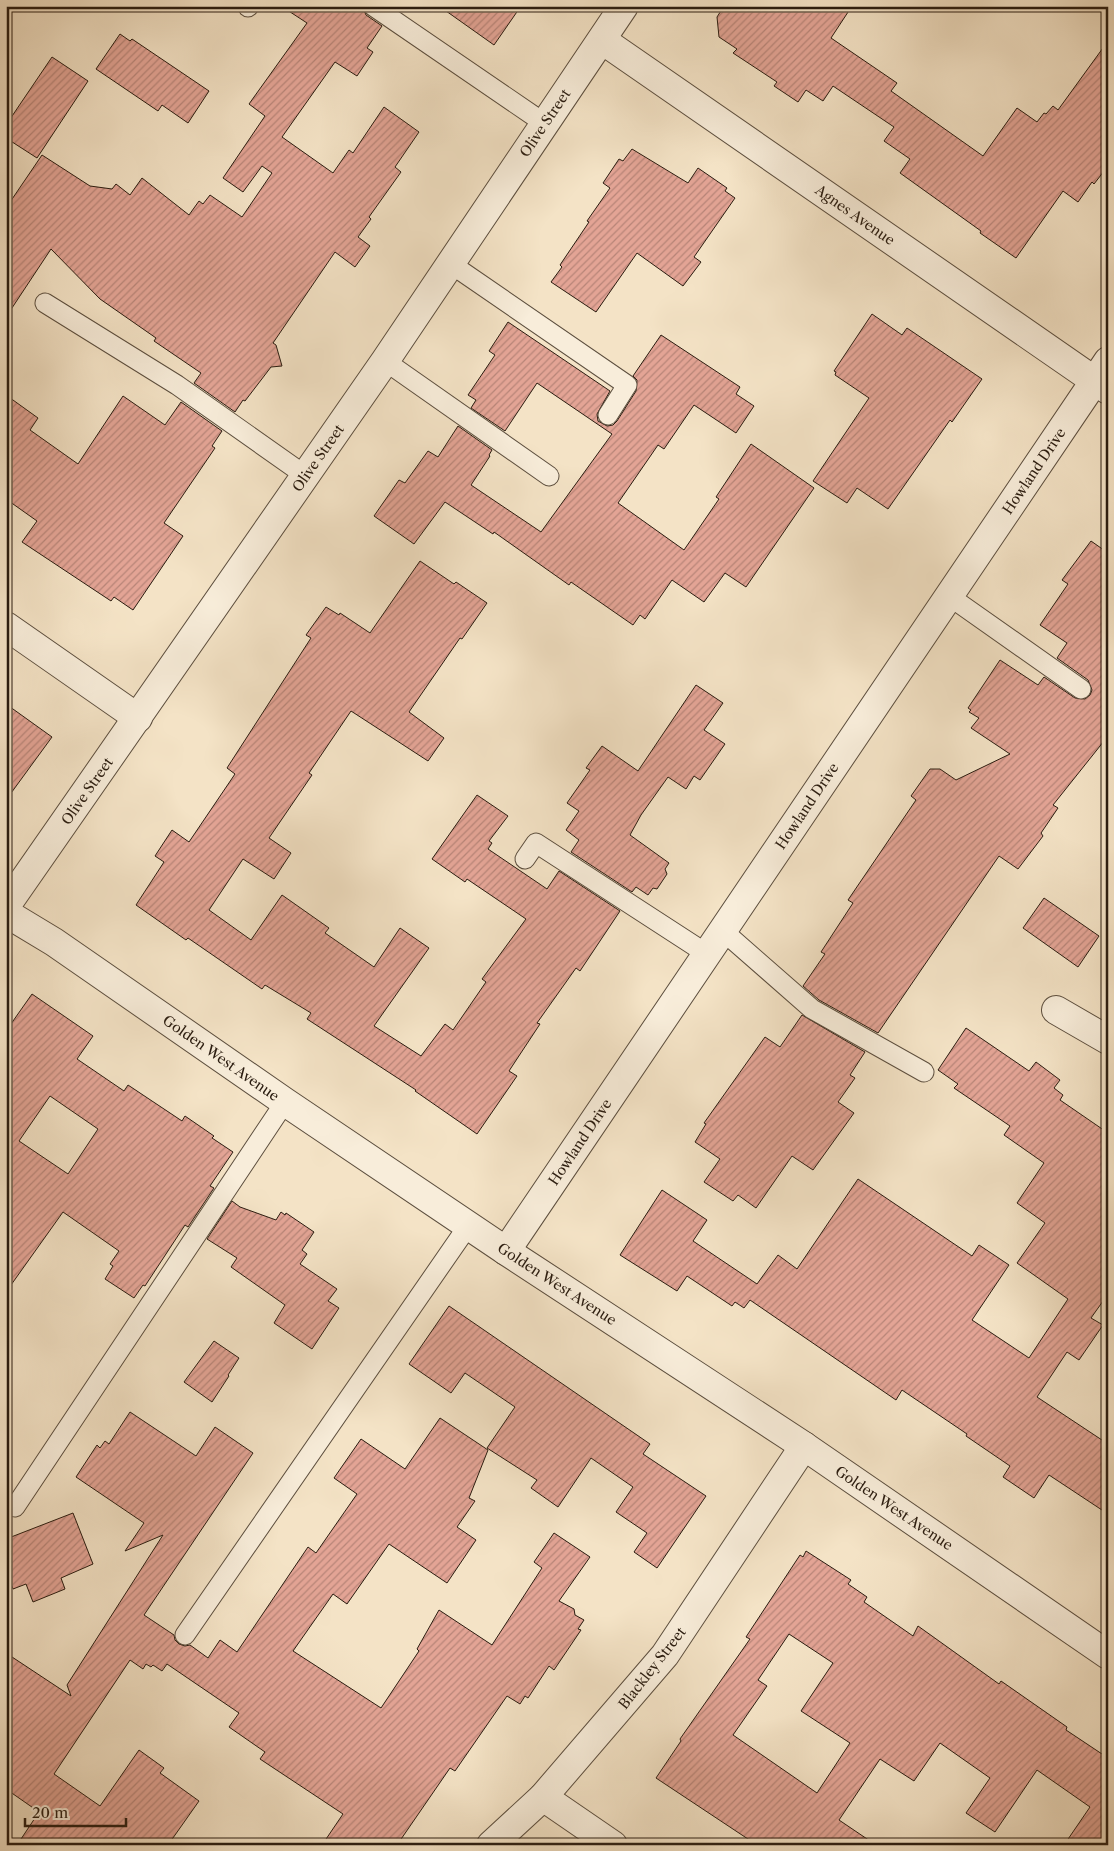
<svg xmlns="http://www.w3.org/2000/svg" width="1114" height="1851" viewBox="0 0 1114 1851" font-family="'Libre Caslon Text',serif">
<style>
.building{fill:url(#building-hatch);stroke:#2a1c10;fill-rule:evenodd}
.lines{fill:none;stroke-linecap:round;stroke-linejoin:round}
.service-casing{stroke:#5c4e3e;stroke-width:21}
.minor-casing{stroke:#5c4e3e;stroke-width:30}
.tertiary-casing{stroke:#5c4e3e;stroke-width:30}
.service{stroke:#f8edda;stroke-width:19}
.minor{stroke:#f8edda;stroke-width:28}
.tertiary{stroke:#f8edda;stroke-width:28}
.labels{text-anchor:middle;stroke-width:5;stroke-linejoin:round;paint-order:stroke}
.street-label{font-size:14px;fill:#2a1c10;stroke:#f8edda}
</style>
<defs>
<pattern id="building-hatch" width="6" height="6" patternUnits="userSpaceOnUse" patternTransform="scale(1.25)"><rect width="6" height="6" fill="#e3a495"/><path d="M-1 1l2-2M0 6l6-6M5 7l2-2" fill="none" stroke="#b88578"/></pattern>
</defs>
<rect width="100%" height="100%" fill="#f4e3c6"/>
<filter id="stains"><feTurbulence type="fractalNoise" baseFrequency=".004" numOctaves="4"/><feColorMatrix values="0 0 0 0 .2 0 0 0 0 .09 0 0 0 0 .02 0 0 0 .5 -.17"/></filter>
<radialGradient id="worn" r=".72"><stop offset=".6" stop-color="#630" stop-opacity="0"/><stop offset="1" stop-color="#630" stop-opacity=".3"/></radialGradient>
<g class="building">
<polygon points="281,6 362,6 366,15 382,26 367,48 373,52 357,76 335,62 282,137 333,173 349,150 353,153 384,107 419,132 395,167 401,172 369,217 371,219 358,237 370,246 355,267 335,252 273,343 276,345 282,366 271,367 245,401 243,400 235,412 194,383 201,373 154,341 156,338 100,299 51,249 6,317 6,208 42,155 90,186 112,189 116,184 130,195 142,178 189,215 199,201 203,204 210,195 242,217 272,173 262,166 243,192 223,178 265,116 249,104 307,23"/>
<polygon points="439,6 521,6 494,45"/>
<polygon points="724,6 852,6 831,38 897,83 891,91 983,156 1017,108 1037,122 1044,113 1046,114 1053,106 1058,110 1108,41 1108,166 1094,184 1092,182 1078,202 1063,191 1016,258 980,233 981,231 900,173 910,159 884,141 894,127 833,86 823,101 806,90 798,102 774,86 777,82 733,53 737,49 719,37 717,17"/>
<polygon points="120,34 130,41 132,39 209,91 188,123 162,105 158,111 96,69"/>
<polygon points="52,57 88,81 37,158 6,138 6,125"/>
<polygon points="632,149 688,183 698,168 727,188 725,191 735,198 694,257 701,262 683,286 637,253 596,312 551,282 562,267 560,265 589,222 587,221 610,188 603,183 619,159 623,161"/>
<polygon points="872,314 902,335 907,328 982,379 952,422 950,420 888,509 857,488 847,503 813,481 869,398 835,375 836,372 834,371"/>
<polygon points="508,322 610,391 597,414 598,421 607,426 613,425 617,421 636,391 637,380 633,376 661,335 740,387 736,394 754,406 736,433 694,405 664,449 658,445 618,503 684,550 719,499 716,497 751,444 814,488 746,587 725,573 704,602 672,580 645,619 640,615 633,625 571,582 569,585 494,532 493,534 445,502 414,544 374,516 399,480 405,483 428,451 438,457 458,426 492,450 489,455 490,456 471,485 541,532 612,434 537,383 505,431 471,408 476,400 468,395 495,355 489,351"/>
<polygon points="6,395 38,418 30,430 78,464 123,396 165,425 181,402 222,431 212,446 215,448 164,523 183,536 133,610 114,597 111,601 22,542 37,521 6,499"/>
<polygon points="1091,541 1108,553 1108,736 1053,805 1058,808 1041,833 1043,836 1018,869 999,856 878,1033 819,1000 803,986 825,954 821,952 853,903 848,900 916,800 911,796 930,769 940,769 956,780 1010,754 971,728 979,718 969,712 971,710 968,708 1000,660 1038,685 1044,677 1075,698 1085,699 1090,695 1092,690 1088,680 1057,658 1067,643 1040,625 1068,584 1062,580"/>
<polygon points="420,561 454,584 456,582 487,603 462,639 460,638 409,712 444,738 428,761 351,711 309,773 312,775 269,838 291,853 274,879 243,859 209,910 251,940 282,895 329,928 325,933 374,967 400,928 429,948 374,1026 421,1056 445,1024 453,1030 486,982 482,979 526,919 467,879 465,882 432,859 477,795 508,816 489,841 492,843 488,849 547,889 559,871 620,911 580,971 576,968 537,1023 540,1024 509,1071 517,1076 477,1134 415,1091 416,1090 307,1019 311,1013 265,985 262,989 188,938 186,940 136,905 164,862 155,856 172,830 189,842 235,774 227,768 311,638 306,635 326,607 339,615 340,613 370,633"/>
<polygon points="696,685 723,703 704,730 725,744 700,780 694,776 686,789 668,777 641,815 630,835 669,863 665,869 667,874 657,889 653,888 648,895 636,887 632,892 571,852 579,840 566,830 579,811 567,803 590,770 586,768 602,746 638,771"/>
<polygon points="6,704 52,737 6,800"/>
<polygon points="1044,898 1099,936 1078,967 1023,928"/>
<path d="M32,994L93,1036L77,1059L124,1091L128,1085L182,1121L185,1116L214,1136L212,1138L233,1152L210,1186L214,1188L188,1227L185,1225L145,1286L143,1285L134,1298L105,1279L113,1266L110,1264L119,1251L63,1212L6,1292V1031ZM50,1096L98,1129L68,1174L19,1141Z"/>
<polygon points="802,1015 865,1052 850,1075 855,1078 838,1102 854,1113 813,1170 792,1156 756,1208 738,1195 733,1201 704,1182 720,1159 695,1142 706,1124 704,1123 765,1037 780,1047"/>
<polygon points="966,1028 1029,1071 1036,1062 1060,1080 1054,1088 1063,1095 1060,1100 1108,1133 1108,1294 1091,1318 1103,1325 1079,1360 1067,1352 1037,1397 1108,1444 1108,1514 1049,1475 1034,1498 1003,1477 1010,1466 966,1436 967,1434 902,1390 896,1400 750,1300 744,1308 735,1302 732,1306 687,1276 677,1291 620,1255 662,1190 707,1220 693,1241 757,1284 778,1255 797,1269 858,1179 972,1256 979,1245 1009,1265 972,1320 1029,1358 1068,1299 1017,1263 1045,1223 1017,1203 1044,1163 1004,1135 1010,1126 954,1088 958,1084 938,1070"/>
<polygon points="232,1201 240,1207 276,1220 281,1212 285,1215 286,1213 314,1232 302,1250 307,1254 300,1264 337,1289 328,1301 339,1308 312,1349 274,1323 285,1305 231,1267 237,1258 207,1239"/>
<polygon points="449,1306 650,1444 643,1454 706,1496 657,1568 634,1552 647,1533 616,1512 633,1487 591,1458 558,1507 531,1488 537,1480 487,1448 515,1407 465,1373 451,1393 409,1364"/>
<polygon points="214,1341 239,1358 228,1375 229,1376 212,1402 184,1382"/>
<polygon points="130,1412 196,1456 215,1427 253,1453 144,1615 174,1635 175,1640 179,1644 185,1646 190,1645 208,1658 220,1640 237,1652 308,1547 316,1553 357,1494 334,1478 361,1439 405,1469 440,1418 488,1450 469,1498 475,1501 457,1527 476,1540 447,1583 389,1544 347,1604 333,1594 293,1651 381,1708 419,1651 417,1649 439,1610 492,1645 542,1568 534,1562 554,1533 590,1557 559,1601 574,1609 575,1615 584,1620 578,1629 581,1630 554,1670 549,1666 528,1698 525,1696 520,1704 507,1696 455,1771 450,1768 397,1845 322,1845 343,1814 260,1759 265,1752 229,1727 239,1713 167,1664 162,1671 153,1665 151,1667 146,1664 143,1669 130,1660 54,1774 100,1806 139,1750 164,1768 160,1773 199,1801 168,1845 17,1845 39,1812 6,1789 6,1653 71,1696 67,1685 163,1535 125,1551 144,1523 76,1477 97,1445 100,1448 105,1441 109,1444"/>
<polygon points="73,1513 93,1564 61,1578 65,1589 33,1602 26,1584 13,1589 6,1572 6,1539"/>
<path d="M806,1551L851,1580L848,1584L867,1597L864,1602L913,1636L918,1626L999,1684L1001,1681L1067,1727L1066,1730L1108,1758V1845H1064L1090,1807L1037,1770L995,1832L966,1813L990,1778L940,1743L914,1781L880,1759L839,1820L876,1845H757L656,1778L681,1741L680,1739L750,1639L746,1637L800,1555L803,1557ZM789,1634L833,1663L801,1711L850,1743L817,1793L733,1735L767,1686L758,1680Z"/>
</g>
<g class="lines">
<g class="service-casing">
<g id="service">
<polyline points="373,6 544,123"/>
<polyline points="248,7 249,6"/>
<polyline points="451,264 627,385 608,415"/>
<polyline points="45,303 177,385 306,476"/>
<polyline points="385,361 549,476"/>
<polyline points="949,596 1081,689"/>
<polyline points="525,859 536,843 707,954"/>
<polyline points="723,931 812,1009 924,1072"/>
<polyline points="15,1507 285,1102"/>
<polyline points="185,1635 468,1226"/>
</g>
</g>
<g class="minor-casing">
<g id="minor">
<polyline points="602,40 1108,390"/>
<polyline points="6,913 54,942 285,1102 506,1251 804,1446 1108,1655"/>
<polyline points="1056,1010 1108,1040"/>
<polyline points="506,1251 1108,361"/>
<polyline points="543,1797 613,1845"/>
<polyline points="491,1845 543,1797 665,1655 804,1446"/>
</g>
</g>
<g class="tertiary-casing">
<g id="tertiary">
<polyline points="6,626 138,718"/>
<polyline points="6,906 385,361 624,6"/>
</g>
</g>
<use href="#service" class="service"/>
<use href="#minor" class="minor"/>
<use href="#tertiary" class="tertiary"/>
</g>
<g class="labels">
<g class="street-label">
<text transform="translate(545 123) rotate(-56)" y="5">Olive Street</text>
<text transform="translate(855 215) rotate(35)" y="5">Agnes Avenue</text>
<text transform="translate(318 458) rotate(-55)" y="5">Olive Street</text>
<text transform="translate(1034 471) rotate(-56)" y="5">Howland Drive</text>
<text transform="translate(87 791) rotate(-55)" y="5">Olive Street</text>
<text transform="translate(807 806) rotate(-56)" y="5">Howland Drive</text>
<text transform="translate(221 1058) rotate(35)" y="5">Golden West Avenue</text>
<text transform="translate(580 1142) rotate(-56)" y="5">Howland Drive</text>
<text transform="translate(557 1284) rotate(33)" y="5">Golden West Avenue</text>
<text transform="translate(894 1508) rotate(34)" y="5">Golden West Avenue</text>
<text transform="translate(652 1668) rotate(-52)" y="5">Blackley Street</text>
</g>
</g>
<rect width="1114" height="1851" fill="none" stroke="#f4e3c6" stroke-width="25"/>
<rect x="8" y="8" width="1099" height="1836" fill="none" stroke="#2a1c10" stroke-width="2.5"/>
<rect x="12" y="12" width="1089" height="1826" fill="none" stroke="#2a1c10"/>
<path d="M25 1818v8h101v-8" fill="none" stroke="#2a1c10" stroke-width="2.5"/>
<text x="32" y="1818" font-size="15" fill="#2a1c10" stroke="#f8edda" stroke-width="4" paint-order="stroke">20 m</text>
<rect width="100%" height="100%" filter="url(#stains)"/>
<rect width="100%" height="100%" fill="url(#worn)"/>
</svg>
